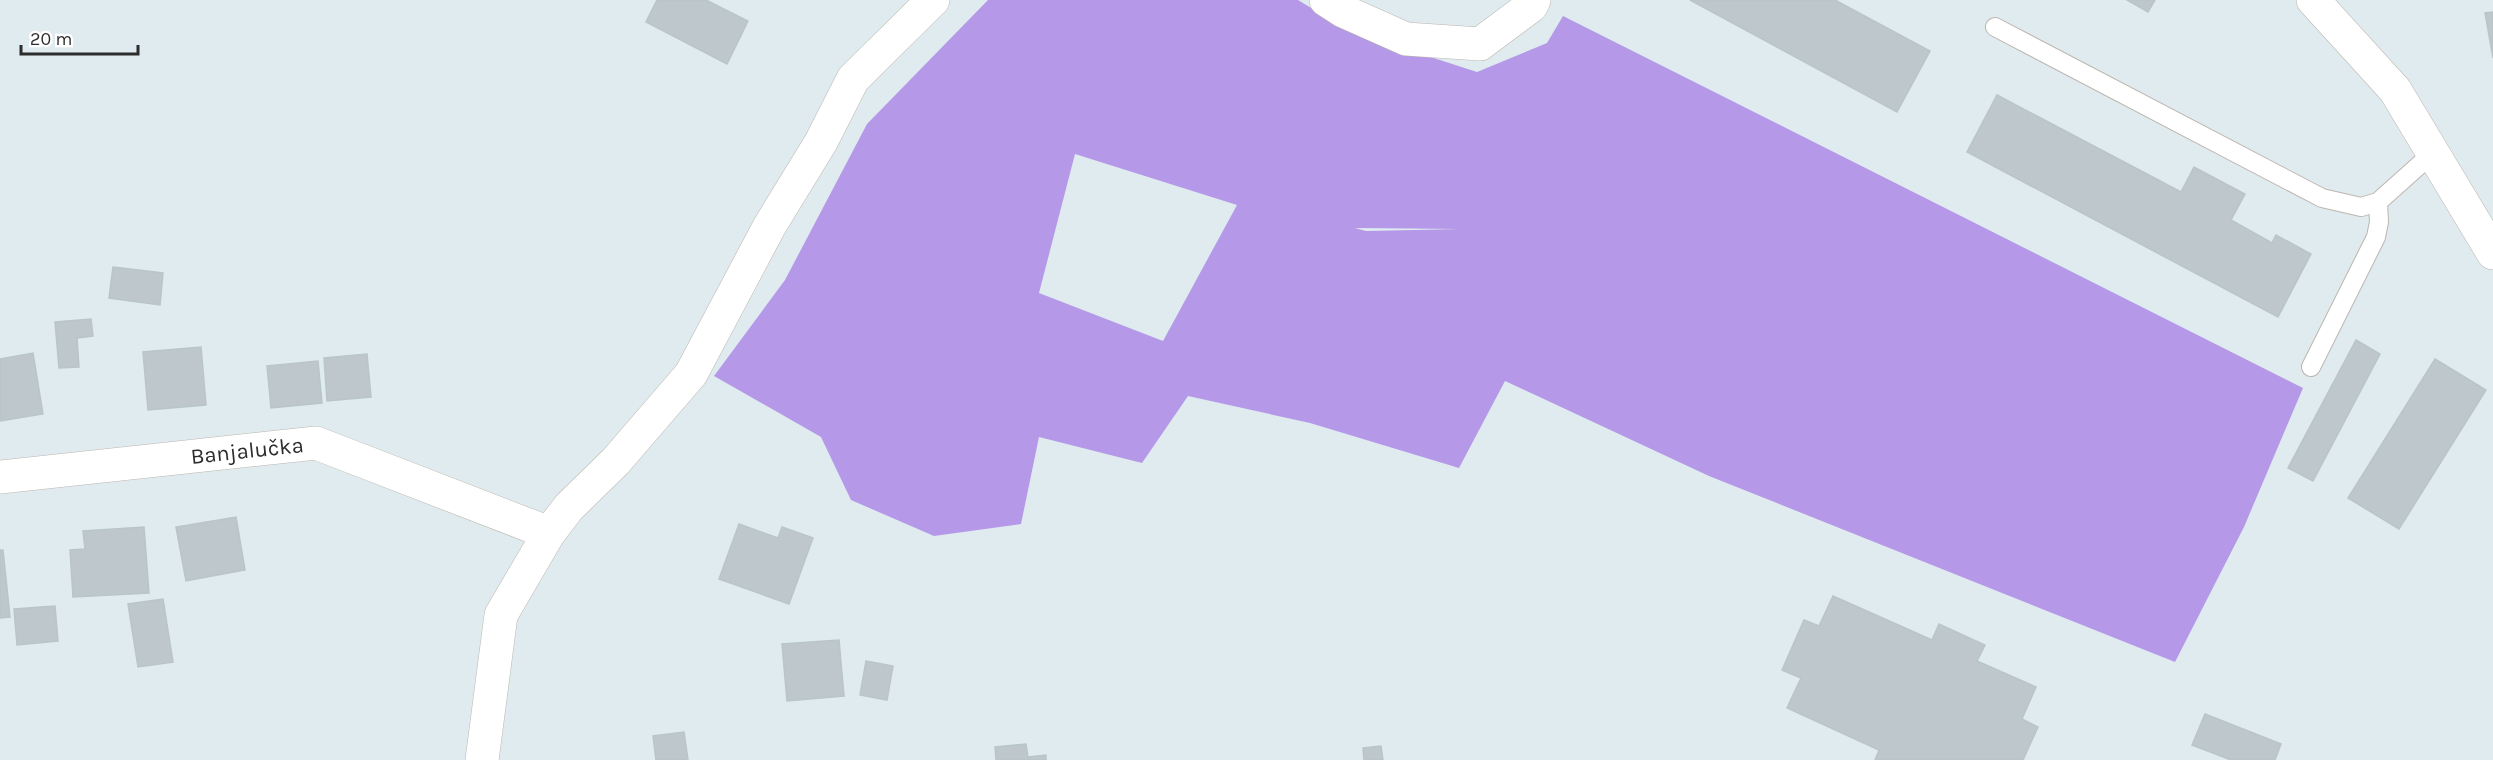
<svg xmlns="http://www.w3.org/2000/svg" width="2493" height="760" viewBox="0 0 2493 760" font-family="Karla,sans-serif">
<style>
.green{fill:#b599e8;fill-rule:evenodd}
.building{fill:#bec7cb;stroke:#b8c5cb;stroke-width:1.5}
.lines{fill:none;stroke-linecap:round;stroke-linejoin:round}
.service-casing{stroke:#bdb6af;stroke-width:20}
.minor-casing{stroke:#bdb6af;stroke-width:34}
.service{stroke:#fff;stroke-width:18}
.minor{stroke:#fff;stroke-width:33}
.labels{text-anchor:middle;stroke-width:5;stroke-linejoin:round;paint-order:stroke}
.street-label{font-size:22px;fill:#2d2d2d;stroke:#fff}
</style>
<rect width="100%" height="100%" fill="#dfebef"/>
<path class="green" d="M988,0H1298L1347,30L1477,72L1547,43L1563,16L2303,388L2244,527L2175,662L1709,476L1505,381L1459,468L1310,423L1188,396L1142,463L1039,437L1021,524L934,536L851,500L821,437L714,376L785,280L867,124ZM1075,154L1237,205L1163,341L1039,293ZM1355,228L1460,229L1366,231Z"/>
<g class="building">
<polygon points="657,0 706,0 748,21 727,64 646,22"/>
<polygon points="1690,0 1835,0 1930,51 1897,112"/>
<polygon points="2127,0 2155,0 2148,12"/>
<polygon points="2493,12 2493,58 2485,13"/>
<polygon points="1997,95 2181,192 2194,167 2245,194 2231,220 2272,243 2276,235 2311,254 2278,317 1967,152"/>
<polygon points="113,267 163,273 160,305 109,298"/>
<polygon points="91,319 93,336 77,338 79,367 59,368 55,322"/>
<polygon points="2356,340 2380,354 2313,481 2288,468"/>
<polygon points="201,347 206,405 148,410 143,352"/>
<polygon points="33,353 43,414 0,421 0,359"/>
<polygon points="367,354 371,397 327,401 324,358"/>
<polygon points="2435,359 2486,390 2399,529 2348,498"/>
<polygon points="318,361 322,403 271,408 267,366"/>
<polygon points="236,517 245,570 186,581 176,527"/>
<polygon points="739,524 778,538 782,527 813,538 789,604 719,579"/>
<polygon points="144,527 149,593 73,597 70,550 85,549 83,531"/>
<polygon points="0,550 3,550 10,617 0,618"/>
<polygon points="1833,596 1932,640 1939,624 1985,645 1977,661 2036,687 2022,719 2038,727 2023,760 1875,760 1879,750 1787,708 1801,678 1782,670 1804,620 1819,626"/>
<polygon points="163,599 173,662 138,667 128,604"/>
<polygon points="55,606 58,641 17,645 14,609"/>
<polygon points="839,640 844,696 787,701 782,644"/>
<polygon points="866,661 893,666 887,700 860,695"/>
<polygon points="2205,714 2281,744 2275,760 2231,760 2192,745"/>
<polygon points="684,732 688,760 656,760 653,736"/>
<polygon points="1026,744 1028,757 1046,755 1046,760 996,760 995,747"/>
<polygon points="1381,746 1383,760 1364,760 1363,748"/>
</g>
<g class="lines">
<g class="service-casing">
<g id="service">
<polyline points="1995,27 2322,198 2361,207 2378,202 2434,152"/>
<polyline points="2311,367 2376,237 2379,222 2378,202"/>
</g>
</g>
<g class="minor-casing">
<g id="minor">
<polyline points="1326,0 1343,11 1406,39 1480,44 1531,6 1534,0"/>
<polyline points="2313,0 2395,90 2493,253"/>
<polyline points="0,477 316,443 549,533"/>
<polyline points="482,760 501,615 549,533 569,507 616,461 691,374 769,227 821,142 853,79 933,0"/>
</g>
</g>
<use href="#service" class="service"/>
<use href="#minor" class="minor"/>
</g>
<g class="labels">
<g class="street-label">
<text transform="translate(247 450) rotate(-6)" y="8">Banjalučka</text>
</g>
</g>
<path d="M21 45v9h117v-9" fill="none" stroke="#2d2d2d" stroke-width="3"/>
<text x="30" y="45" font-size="18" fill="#2d2d2d" stroke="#ffffff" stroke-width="4.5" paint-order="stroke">20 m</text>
</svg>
